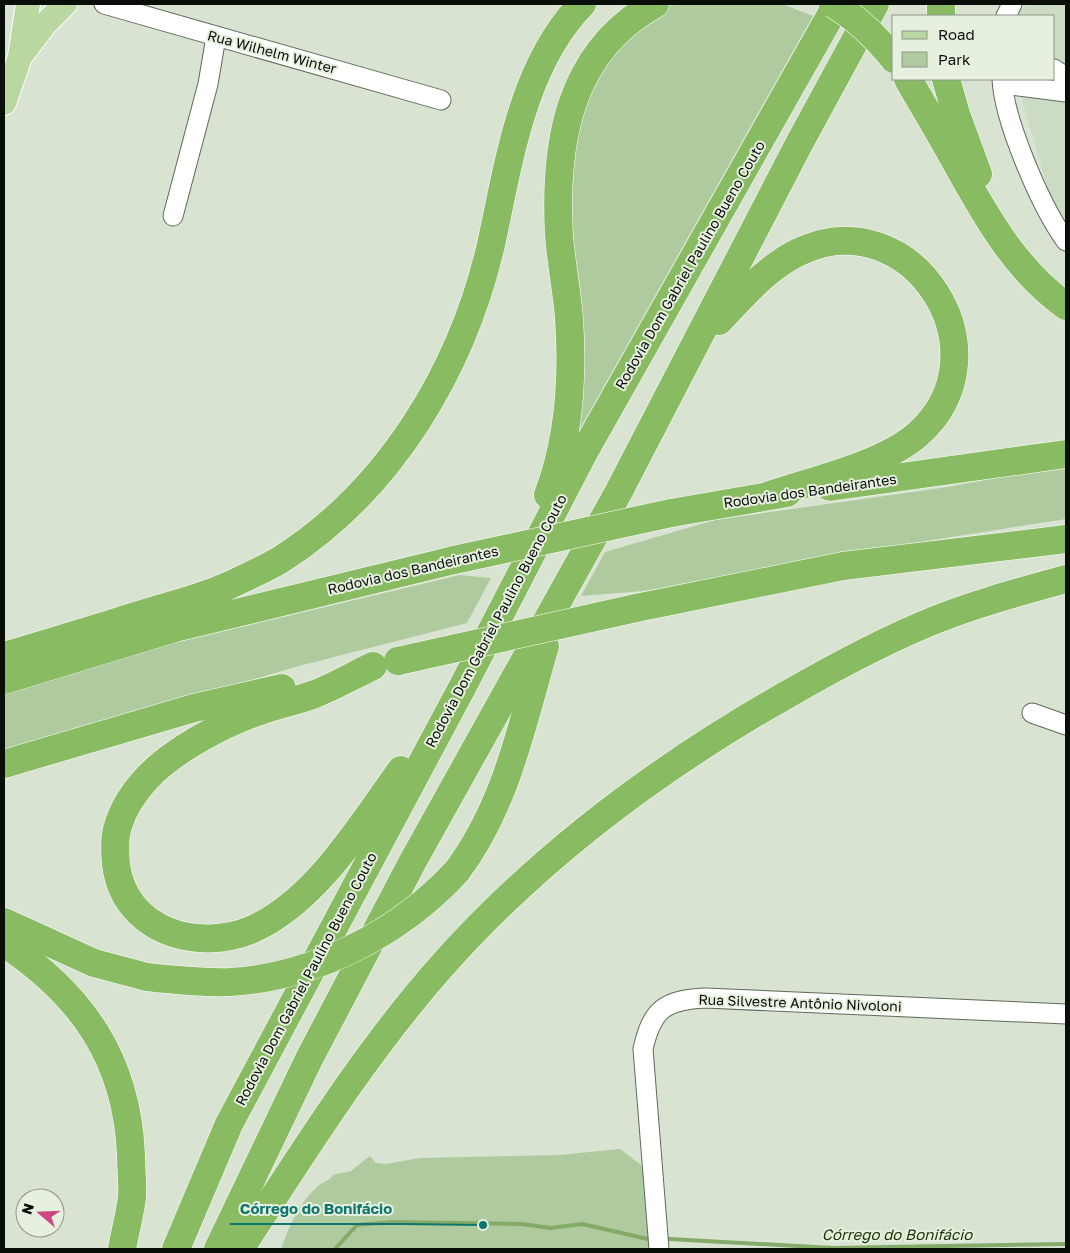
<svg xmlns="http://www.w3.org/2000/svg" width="1070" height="1253" viewBox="0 0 1070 1253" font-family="'Golos Text',sans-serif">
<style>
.built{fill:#ccdbc3}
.green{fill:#b0ca9f}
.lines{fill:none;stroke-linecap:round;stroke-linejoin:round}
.stream{stroke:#84aa68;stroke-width:4}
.minor-casing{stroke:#60695a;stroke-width:21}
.major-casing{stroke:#fff;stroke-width:26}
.highway-casing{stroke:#fff;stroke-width:29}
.minor{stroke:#fff;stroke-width:19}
.major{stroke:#b8d7a1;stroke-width:24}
.highway{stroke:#89bc62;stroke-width:28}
.highway-bridge-casing{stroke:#fff;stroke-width:29;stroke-linecap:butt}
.highway-bridge{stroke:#89bc62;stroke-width:28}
.labels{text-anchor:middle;stroke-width:4;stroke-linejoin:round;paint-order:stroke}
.street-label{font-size:14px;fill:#0a0e08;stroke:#e6f0df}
.water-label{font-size:15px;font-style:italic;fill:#1c3504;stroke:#e6f0df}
.leader{fill:none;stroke:#0f766e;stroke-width:2}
.callout-dot{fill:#0f766e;stroke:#e6f0df;stroke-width:2}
.callout-label{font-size:15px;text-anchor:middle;font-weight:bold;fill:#0f766e;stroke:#e6f0df;stroke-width:4;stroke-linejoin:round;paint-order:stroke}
</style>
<rect width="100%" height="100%" fill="#d9e3d2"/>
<polygon class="built" points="1027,4 1066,4 1066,220 1052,204 1016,79 1054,79 1054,16 1015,16"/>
<g class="green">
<polygon points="680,4 782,4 813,16 559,466 562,215 586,76 664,7"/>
<polygon points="1066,469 1066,519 932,540 643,591 581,596 605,552 715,520 948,487 1006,476"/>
<polygon points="460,575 491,578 467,623 295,667 4,755 4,690 161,646"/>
<path d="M620,1149L641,1165L652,1185L651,1249H281C289,1226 299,1203 318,1186C323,1181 329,1182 333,1175L351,1171L370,1156L376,1163L386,1164L420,1158L559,1155Z"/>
</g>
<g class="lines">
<g class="stream">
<polyline points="669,1239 833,1248 1066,1244"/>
<polyline points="335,1249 357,1225 393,1222 522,1224 550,1228 582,1224 648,1239"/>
</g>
<g class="minor-casing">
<g id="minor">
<polyline points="104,4 441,100"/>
<polyline points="1006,16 1012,4"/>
<polyline points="1054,69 1066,77"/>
<path d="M1002,79C1004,121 1041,207 1066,241"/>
<polyline points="1003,84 1066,92"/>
<polyline points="173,216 208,84 216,37"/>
<polyline points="1032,713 1066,725"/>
<path d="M659,1249L643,1049C652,1009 665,1000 705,998L1066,1014"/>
</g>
</g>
<g class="major-casing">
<g id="major">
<polyline points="20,57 45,24 65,4"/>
<polyline points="4,103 20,57 28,4"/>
</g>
</g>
<g class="highway-casing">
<g id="highway">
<polyline points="941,4 941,16"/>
<path d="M908,79C925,109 943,138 959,168C988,220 1017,271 1066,306"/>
<polyline points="946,79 956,114 978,174"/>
<path d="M719,321C743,296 767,267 799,252C911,198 1011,353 917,435C882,465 814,480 770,495"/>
<polyline points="830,487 1066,454"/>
<path d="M548,495C569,440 573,376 569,318C567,291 561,263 559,235C554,144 568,52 655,4"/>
<polyline points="671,513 787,493"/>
<polyline points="636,608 843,566 1066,539"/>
<path d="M4,656C52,642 100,627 149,612C175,604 204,597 230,585C246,577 265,569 280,560C392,489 464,366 492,240C509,161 523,64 582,4"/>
<path d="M373,666C354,675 335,686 315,694C296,701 276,705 257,712C222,724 172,751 147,778C135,791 123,809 118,826C114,838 115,852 116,864C124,931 197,953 253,929C316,901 362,824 401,770"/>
<polyline points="4,680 175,628 454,560"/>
<polyline points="4,764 194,708 282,688"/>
<path d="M457,871C507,804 522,724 545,646"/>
<polyline points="4,922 94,963 147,977"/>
<path d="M4,943C82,995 127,1059 131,1155C131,1169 133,1183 132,1197C130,1214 125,1232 122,1249"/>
<polyline points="176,1249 229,1124 464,684 584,452 837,4"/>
<polyline points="218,1249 309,1059 413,861 618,493 800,142 875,4"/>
<path d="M240,1249C303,1153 364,1054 440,968C539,856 659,767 788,694C835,667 885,640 935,620C977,603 1023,591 1066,579"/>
</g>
</g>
<use href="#minor" class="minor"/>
<use href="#major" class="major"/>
<use href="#highway" class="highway"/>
<g class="highway-bridge-casing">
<g id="highway-bridge">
<path d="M833,4C857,18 876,37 894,59"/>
<polyline points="454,560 671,513"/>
<polyline points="398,661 636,608"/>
<path d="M147,977C174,980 202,983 230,982C315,977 400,933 457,871"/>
</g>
</g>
<use href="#highway-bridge" class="highway-bridge"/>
</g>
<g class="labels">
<g class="street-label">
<text transform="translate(272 52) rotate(15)" y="5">Rua Wilhelm Winter</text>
<text transform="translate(690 265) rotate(-60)" y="5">Rodovia Dom Gabriel Paulino Bueno Couto</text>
<text transform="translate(810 491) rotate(-8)" y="5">Rodovia dos Bandeirantes</text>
<text transform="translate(413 570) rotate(-13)" y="5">Rodovia dos Bandeirantes</text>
<text transform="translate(496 621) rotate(-62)" y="5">Rodovia Dom Gabriel Paulino Bueno Couto</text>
<text transform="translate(306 979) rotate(-62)" y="5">Rodovia Dom Gabriel Paulino Bueno Couto</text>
<text transform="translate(800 1003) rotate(2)" y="5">Rua Silvestre Antônio Nivoloni</text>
</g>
<g class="water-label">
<text x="897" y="1240">Córrego do Bonifácio</text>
</g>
</g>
<path class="leader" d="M483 1225L402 1224H230"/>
<circle class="callout-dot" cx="483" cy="1225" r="5"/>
<g class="callout-label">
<text x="316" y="1214">Córrego do Bonifácio</text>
</g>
<rect width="1070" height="1253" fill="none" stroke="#0a0e08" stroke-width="10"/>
<rect x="892" y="15" width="162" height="65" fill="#e6f0df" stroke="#8e9689"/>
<rect x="902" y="31" width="25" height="8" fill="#b8d7a1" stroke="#8e9689"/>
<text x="938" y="40" font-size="15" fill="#0a0e08">Road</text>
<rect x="902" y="52" width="25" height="15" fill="#b0ca9f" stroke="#8e9689"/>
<text x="938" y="65" font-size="15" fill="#0a0e08">Park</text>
<g transform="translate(40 1213) rotate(289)"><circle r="24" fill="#e6f0df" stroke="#8e9689"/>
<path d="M0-4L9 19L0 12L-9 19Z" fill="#cd4684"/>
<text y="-8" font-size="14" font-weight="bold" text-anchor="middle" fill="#0a0e08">N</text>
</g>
</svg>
